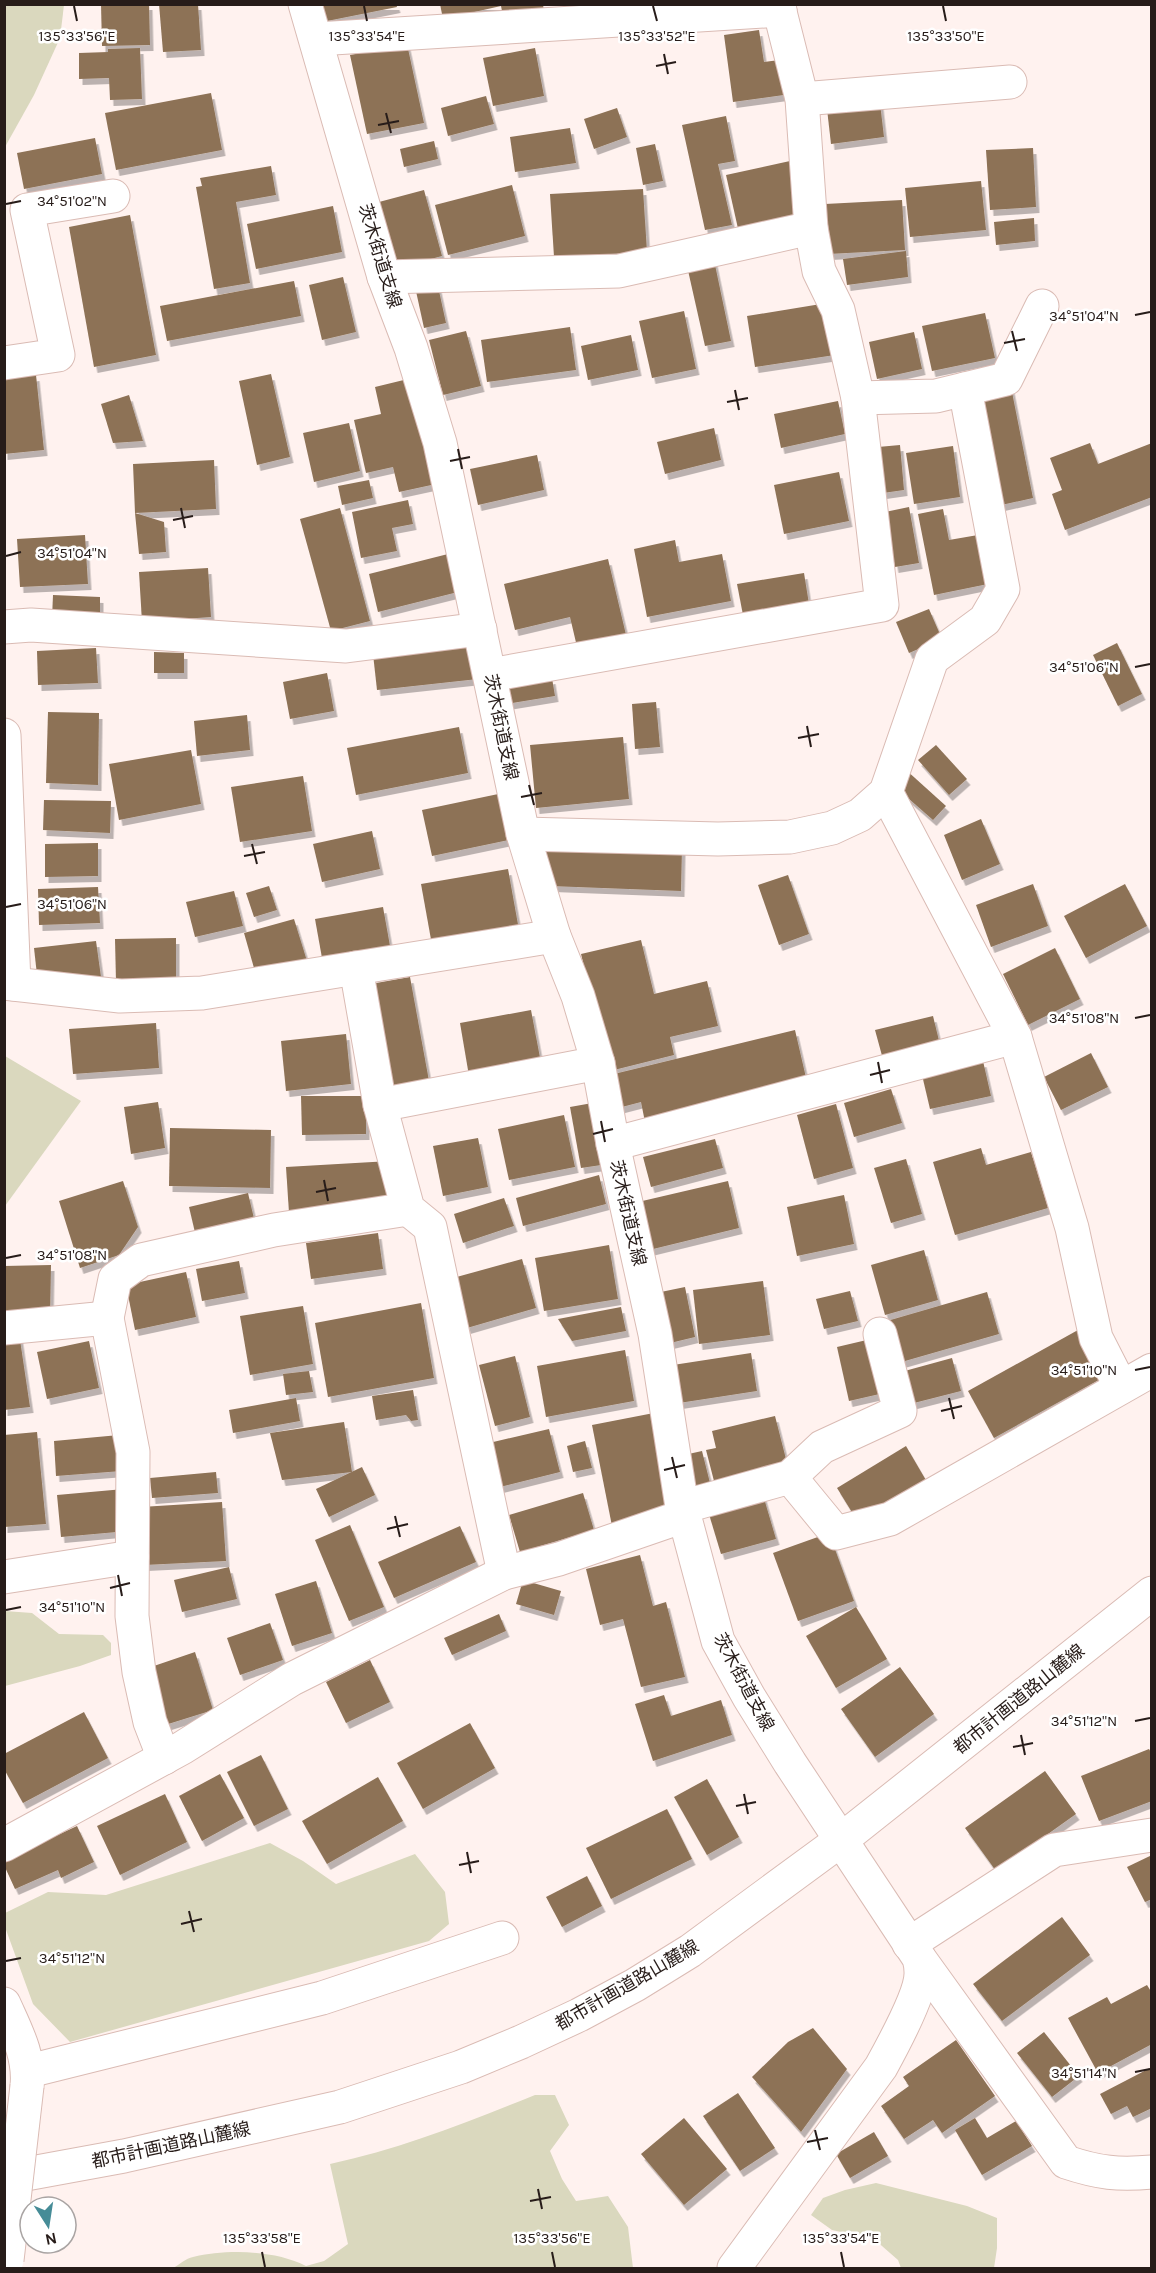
<svg xmlns="http://www.w3.org/2000/svg" width="1156" height="2273" viewBox="0 0 1156 2273" font-family="Karla,'Noto Sans JP',sans-serif">
<style>
.green{fill:#dad8be}
.building{fill:#8d7256;filter:url(#shadow)}
.lines{fill:none;stroke-linecap:round;stroke-linejoin:round}
.minor-casing{stroke:#dabbb4;stroke-width:35}
.minor{stroke:#fff;stroke-width:33}
.minor-bridge-casing{stroke:#dabbb4;stroke-width:35;stroke-linecap:butt}
.minor-bridge{stroke:#fff;stroke-width:33}
.ticks{fill:none;stroke:#271c19;stroke-width:2}
.labels{text-anchor:middle;stroke-width:5;stroke-linejoin:round;paint-order:stroke}
.street-label{font-size:18px;fill:#271c19;stroke:#fff}
.ticks-label{font-size:15px;text-anchor:middle;fill:#271c19;stroke:#fff;stroke-width:5;stroke-linejoin:round;paint-order:stroke}
</style>
<defs>
<filter id="shadow"><feDropShadow dx="3.5" dy="6" stdDeviation="0" flood-color="#0004"/></filter>
</defs>
<rect width="100%" height="100%" fill="#fff2ef"/>
<g class="green">
<polygon points="5,4 64,5 60,38 34,95 5,147"/>
<polygon points="5,1056 81,1101 5,1206"/>
<polygon points="5,1611 32,1613 59,1634 103,1635 111,1643 111,1655 80,1666 5,1686"/>
<polygon points="270,1843 303,1861 336,1884 415,1854 445,1892 449,1924 429,1941 70,2042 33,2004 5,1927 5,1913 48,1892 106,1895"/>
<path d="M535,2095H555L569,2125L550,2151L562,2179L576,2201L608,2196L628,2227L633,2268H173C179,2265 186,2258 193,2257C227,2249 275,2250 306,2266L324,2261L348,2244L330,2164C401,2149 468,2122 535,2095Z"/>
<polygon points="876,2183 967,2206 997,2218 997,2248 994,2268 901,2268 898,2260 874,2239 832,2230 811,2215 823,2198 845,2190"/>
</g>
<g class="building">
<polygon points="101,4 149,4 150,45 102,46"/>
<polygon points="159,4 198,4 201,50 163,52"/>
<polygon points="318,4 396,4 397,7 322,22"/>
<polygon points="440,4 543,4 544,12 504,21 501,6 443,19"/>
<polygon points="759,30 764,62 787,59 791,94 733,102 724,35"/>
<polygon points="407,44 424,123 367,134 350,55"/>
<polygon points="140,48 142,99 110,100 109,78 79,79 79,53 108,52 108,49"/>
<polygon points="535,48 544,96 493,106 483,58"/>
<polygon points="211,93 222,150 116,170 105,113"/>
<polygon points="486,96 494,124 448,136 441,108"/>
<polygon points="880,103 884,137 831,144 827,109"/>
<polygon points="617,108 627,137 594,149 584,119"/>
<polygon points="726,116 735,161 718,164 732,225 705,230 682,125"/>
<polygon points="570,128 576,163 515,172 510,137"/>
<polygon points="95,138 102,174 24,189 17,153"/>
<polygon points="434,141 438,159 404,167 400,149"/>
<polygon points="655,144 663,181 643,185 636,148"/>
<polygon points="1033,148 1036,207 990,210 986,150"/>
<polygon points="790,161 803,218 739,233 726,175"/>
<polygon points="271,166 276,195 236,202 250,283 214,289 196,187 202,186 200,178"/>
<polygon points="981,181 986,230 910,237 905,188"/>
<polygon points="512,185 525,236 448,255 435,205"/>
<polygon points="643,189 647,252 554,257 550,194"/>
<polygon points="424,190 442,256 397,268 379,202"/>
<polygon points="902,200 905,250 828,254 825,204"/>
<polygon points="333,206 342,252 256,269 247,224"/>
<polygon points="130,215 156,355 94,367 69,227"/>
<polygon points="1034,218 1035,241 996,245 994,222"/>
<polygon points="906,251 908,277 847,285 843,259"/>
<polygon points="714,260 731,341 705,346 687,266"/>
<polygon points="343,277 356,332 322,340 309,285"/>
<polygon points="436,277 446,323 424,328 414,282"/>
<polygon points="294,281 301,316 167,341 160,306"/>
<polygon points="827,303 835,355 755,367 747,316"/>
<polygon points="684,311 696,369 652,378 639,321"/>
<polygon points="985,313 995,358 932,371 922,326"/>
<polygon points="570,327 576,370 487,382 481,340"/>
<polygon points="466,331 481,386 443,395 429,340"/>
<polygon points="914,332 922,369 877,379 869,342"/>
<polygon points="631,335 638,370 588,380 581,346"/>
<polygon points="271,374 290,457 257,465 239,381"/>
<polygon points="36,375 44,450 4,454 4,379"/>
<polygon points="412,378 436,484 399,492 393,467 366,473 354,420 381,414 375,387"/>
<polygon points="1011,387 1033,498 997,506 975,394"/>
<polygon points="129,395 143,441 113,443 101,404"/>
<polygon points="838,401 845,434 781,448 774,414"/>
<polygon points="349,423 360,471 314,482 303,433"/>
<polygon points="714,428 721,460 665,474 657,442"/>
<polygon points="1090,443 1098,464 1152,443 1152,497 1065,530 1052,494 1062,490 1050,458"/>
<polygon points="900,445 904,490 883,493 878,447"/>
<polygon points="953,446 960,497 914,504 906,453"/>
<polygon points="537,455 544,490 478,505 470,469"/>
<polygon points="214,460 216,509 135,513 164,522 166,552 139,554 135,513 133,464"/>
<polygon points="839,472 849,521 784,534 774,485"/>
<polygon points="369,480 373,498 342,505 338,486"/>
<polygon points="408,500 413,524 392,528 397,551 361,558 352,512"/>
<polygon points="909,507 919,563 895,567 885,512"/>
<polygon points="340,508 370,621 331,631 300,519"/>
<polygon points="943,509 949,540 978,535 988,584 934,595 918,514"/>
<polygon points="85,535 88,584 20,587 17,539"/>
<polygon points="675,540 679,562 722,554 731,601 647,617 634,549"/>
<polygon points="448,554 458,592 378,612 369,574"/>
<polygon points="608,559 627,639 578,651 570,617 515,630 504,584"/>
<polygon points="208,568 211,617 142,622 139,572"/>
<polygon points="804,573 809,604 743,615 737,584"/>
<polygon points="53,595 100,597 100,620 52,618"/>
<polygon points="929,609 942,639 909,653 896,622"/>
<polygon points="1117,643 1142,694 1118,706 1093,655"/>
<polygon points="474,644 478,679 377,690 373,654"/>
<polygon points="96,648 98,683 38,685 37,651"/>
<polygon points="154,652 184,653 184,673 154,673"/>
<polygon points="327,673 334,711 290,719 283,682"/>
<polygon points="552,678 555,696 500,705 498,687"/>
<polygon points="656,702 660,747 635,749 632,704"/>
<polygon points="48,712 99,713 98,785 46,783"/>
<polygon points="247,715 250,750 197,756 194,721"/>
<polygon points="459,727 468,773 356,795 347,748"/>
<polygon points="623,737 629,799 536,808 530,745"/>
<polygon points="936,745 967,779 949,795 918,760"/>
<polygon points="191,750 201,804 119,820 109,764"/>
<polygon points="905,769 946,806 933,820 892,784"/>
<polygon points="303,776 312,831 240,842 231,787"/>
<polygon points="503,793 513,839 432,856 422,810"/>
<polygon points="44,800 111,801 110,833 43,830"/>
<polygon points="981,819 1000,864 962,880 944,835"/>
<polygon points="372,831 380,869 322,882 313,844"/>
<polygon points="98,843 98,876 45,877 45,844"/>
<polygon points="541,843 682,847 681,891 550,886"/>
<polygon points="508,869 519,930 432,945 421,884"/>
<polygon points="788,875 809,934 779,945 758,885"/>
<polygon points="1033,884 1048,926 991,947 976,905"/>
<polygon points="1125,884 1147,926 1086,958 1064,916"/>
<polygon points="269,886 277,910 254,917 246,893"/>
<polygon points="98,887 100,923 39,925 38,889"/>
<polygon points="234,891 243,926 195,937 186,902"/>
<polygon points="383,907 390,946 322,958 315,919"/>
<polygon points="294,919 307,961 256,975 244,933"/>
<polygon points="176,938 176,982 116,982 115,939"/>
<polygon points="641,940 654,994 707,981 718,1026 670,1037 674,1055 610,1071 581,954"/>
<polygon points="96,941 101,977 38,984 34,948"/>
<polygon points="1055,948 1080,999 1028,1025 1003,974"/>
<polygon points="410,977 429,1081 383,1089 365,985"/>
<polygon points="531,1010 541,1063 469,1076 460,1023"/>
<polygon points="933,1016 941,1049 884,1063 875,1030"/>
<polygon points="156,1023 159,1068 73,1074 69,1029"/>
<polygon points="795,1030 807,1082 645,1122 641,1102 618,1108 610,1075"/>
<polygon points="346,1034 351,1084 286,1091 281,1041"/>
<polygon points="1091,1053 1108,1087 1061,1110 1044,1077"/>
<polygon points="983,1061 991,1096 930,1109 922,1075"/>
<polygon points="891,1089 902,1123 854,1137 844,1103"/>
<polygon points="301,1096 366,1096 366,1134 302,1135"/>
<polygon points="158,1102 165,1148 131,1154 124,1107"/>
<polygon points="598,1102 608,1164 581,1168 570,1107"/>
<polygon points="836,1104 853,1168 814,1179 797,1115"/>
<polygon points="564,1115 575,1167 509,1180 498,1129"/>
<polygon points="170,1128 271,1130 270,1188 169,1186"/>
<polygon points="478,1138 488,1187 443,1196 433,1146"/>
<polygon points="715,1139 723,1168 651,1187 643,1157"/>
<polygon points="981,1148 986,1165 1031,1152 1048,1208 955,1235 933,1162"/>
<polygon points="906,1159 922,1214 891,1223 874,1168"/>
<polygon points="390,1161 393,1207 289,1213 286,1167"/>
<polygon points="599,1175 606,1204 523,1226 516,1198"/>
<polygon points="123,1181 138,1227 119,1255 80,1268 59,1201"/>
<polygon points="728,1181 739,1228 649,1250 638,1202"/>
<polygon points="248,1193 256,1227 197,1241 189,1207"/>
<polygon points="844,1195 854,1244 797,1256 787,1207"/>
<polygon points="504,1198 514,1226 463,1243 454,1214"/>
<polygon points="378,1233 383,1269 311,1279 306,1243"/>
<polygon points="609,1245 618,1299 544,1311 535,1258"/>
<polygon points="924,1250 938,1300 885,1315 871,1265"/>
<polygon points="522,1259 536,1308 467,1328 453,1278"/>
<polygon points="239,1261 245,1293 202,1301 196,1269"/>
<polygon points="51,1265 50,1318 4,1319 4,1266"/>
<polygon points="186,1272 196,1317 135,1330 126,1285"/>
<polygon points="763,1281 770,1335 699,1344 693,1290"/>
<polygon points="685,1287 695,1337 666,1344 656,1293"/>
<polygon points="850,1291 858,1321 824,1329 816,1299"/>
<polygon points="987,1292 999,1334 898,1363 887,1321"/>
<polygon points="421,1303 434,1378 328,1397 315,1323"/>
<polygon points="303,1306 313,1364 250,1375 240,1316"/>
<polygon points="621,1307 626,1331 572,1341 558,1319"/>
<polygon points="1078,1330 1104,1377 994,1438 968,1391"/>
<polygon points="19,1333 30,1407 4,1410 4,1335"/>
<polygon points="871,1339 884,1393 849,1401 837,1347"/>
<polygon points="89,1341 99,1388 47,1399 37,1352"/>
<polygon points="625,1350 634,1401 546,1417 537,1366"/>
<polygon points="751,1353 757,1391 679,1403 673,1365"/>
<polygon points="515,1356 530,1417 495,1426 479,1365"/>
<polygon points="952,1358 961,1391 910,1404 901,1372"/>
<polygon points="309,1371 313,1392 286,1395 283,1374"/>
<polygon points="413,1390 418,1420 411,1421 406,1415 376,1420 372,1396"/>
<polygon points="296,1398 300,1421 233,1433 229,1410"/>
<polygon points="659,1412 679,1513 612,1526 592,1425"/>
<polygon points="775,1416 787,1463 714,1481 706,1450 716,1448 712,1431"/>
<polygon points="344,1422 352,1472 282,1480 270,1433"/>
<polygon points="549,1429 560,1472 500,1487 489,1443"/>
<polygon points="37,1432 46,1524 4,1527 4,1435"/>
<polygon points="119,1435 122,1471 56,1476 54,1441"/>
<polygon points="585,1441 592,1468 573,1472 567,1446"/>
<polygon points="906,1446 927,1482 858,1522 837,1488"/>
<polygon points="702,1451 710,1483 692,1487 684,1455"/>
<polygon points="362,1467 375,1495 329,1517 316,1489"/>
<polygon points="216,1472 218,1493 152,1498 150,1478"/>
<polygon points="124,1489 128,1531 61,1537 57,1495"/>
<polygon points="583,1493 594,1530 520,1552 509,1515"/>
<polygon points="763,1495 776,1539 721,1554 708,1511"/>
<polygon points="222,1502 226,1561 144,1565 141,1507"/>
<polygon points="350,1525 384,1607 349,1621 315,1540"/>
<polygon points="460,1526 476,1562 394,1598 378,1562"/>
<polygon points="829,1533 854,1601 798,1621 773,1553"/>
<polygon points="640,1555 653,1606 666,1602 685,1677 641,1687 623,1619 600,1625 586,1569"/>
<polygon points="229,1567 237,1599 182,1612 174,1580"/>
<polygon points="523,1580 561,1591 554,1615 516,1604"/>
<polygon points="316,1581 332,1633 292,1646 275,1594"/>
<polygon points="856,1607 887,1659 836,1688 806,1636"/>
<polygon points="499,1614 506,1631 452,1655 444,1638"/>
<polygon points="270,1623 283,1660 240,1675 227,1638"/>
<polygon points="195,1652 213,1710 165,1725 148,1668"/>
<polygon points="370,1660 390,1702 346,1723 326,1682"/>
<polygon points="900,1667 934,1714 875,1757 841,1709"/>
<polygon points="664,1695 671,1716 721,1700 732,1735 653,1761 635,1704"/>
<polygon points="84,1712 108,1758 23,1803 4,1769 4,1754"/>
<polygon points="470,1723 495,1768 423,1809 397,1763"/>
<polygon points="1149,1749 1152,1754 1152,1801 1099,1821 1081,1776"/>
<polygon points="261,1755 288,1809 254,1826 227,1772"/>
<polygon points="1045,1771 1076,1814 996,1871 965,1828"/>
<polygon points="220,1774 244,1818 202,1841 179,1796"/>
<polygon points="378,1777 403,1821 327,1864 302,1821"/>
<polygon points="707,1779 739,1837 707,1855 674,1797"/>
<polygon points="165,1794 187,1842 120,1875 97,1826"/>
<polygon points="667,1809 692,1859 611,1899 586,1848"/>
<polygon points="77,1826 94,1862 61,1878 58,1870 15,1889 4,1865 4,1860"/>
<polygon points="1152,1855 1152,1899 1145,1902 1127,1867"/>
<polygon points="587,1876 602,1906 562,1927 546,1897"/>
<polygon points="1062,1917 1090,1955 1002,2021 973,1984"/>
<polygon points="1147,1985 1152,1993 1152,2044 1098,2073 1068,2018 1107,1997 1111,2004"/>
<polygon points="813,2028 847,2069 801,2132 752,2077 788,2042"/>
<polygon points="1044,2032 1079,2076 1052,2097 1017,2053"/>
<polygon points="956,2040 995,2096 942,2133 933,2120 904,2139 881,2106 909,2086 903,2077"/>
<polygon points="1152,2067 1152,2108 1133,2117 1127,2106 1111,2114 1100,2094"/>
<polygon points="738,2093 775,2148 740,2171 703,2116"/>
<polygon points="684,2118 727,2169 684,2205 641,2154"/>
<polygon points="975,2118 987,2138 1016,2121 1032,2146 982,2175 955,2130"/>
<polygon points="874,2132 888,2156 850,2178 836,2154"/>
</g>
<g class="lines">
<g class="minor-casing">
<g id="minor">
<path d="M305,4L384,277L411,348L440,443L523,834L554,936L578,996L598,1063L613,1144L655,1334L682,1507L718,1641L749,1697L790,1763L919,1958C920,1962 921,1967 921,1972C922,1992 892,2047 881,2067L734,2268"/>
<polyline points="317,39 780,10"/>
<polyline points="802,99 1010,82"/>
<polyline points="384,277 619,271 811,228"/>
<polyline points="4,363 58,355 27,210 113,196"/>
<polyline points="858,398 936,396 1006,379 1042,306"/>
<polyline points="4,627 31,625 346,646 480,629"/>
<polyline points="490,675 882,605 858,398 838,310 819,271 811,228 802,99 778,4"/>
<polyline points="4,735 14,984"/>
<polyline points="886,792 1015,1037 1072,1228 1096,1338 1121,1387"/>
<polyline points="523,834 718,839 790,837 832,828 860,815 886,792 932,659 985,620 1003,589 965,389"/>
<polyline points="356,968 380,1105 408,1209 430,1227 504,1573"/>
<polyline points="4,983 120,996 202,993 554,936"/>
<polyline points="380,1105 598,1063"/>
<polyline points="613,1144 1015,1037"/>
<polyline points="4,1328 107,1318"/>
<polyline points="790,1477 836,1533 890,1519 1152,1370"/>
<polyline points="682,1507 790,1477 822,1447 900,1411 880,1334"/>
<polyline points="4,1577 132,1557"/>
<polyline points="164,1758 150,1722 139,1672 132,1616 133,1452 107,1318 115,1279 141,1260 274,1230 408,1209"/>
<polyline points="4,1845 182,1748 292,1679 504,1573 559,1559 684,1516"/>
<polyline points="909,1944 1054,1850 1152,1835"/>
<path d="M919,1958L1066,2162C1099,2173 1118,2175 1152,2172"/>
<path d="M4,2004C16,2031 30,2056 27,2086"/>
<polyline points="29,2071 322,1998 502,1938"/>
<polyline points="4,2178 124,2156 340,2107 461,2067 521,2042 579,2015 635,1985 690,1951 841,1840 1152,1593"/>
</g>
</g>
<use href="#minor" class="minor"/>
<g class="minor-bridge-casing">
<polyline id="minor-bridge" points="7,2260 27,2086"/>
</g>
<use href="#minor-bridge" class="minor-bridge"/>
</g>
<path class="ticks" d="M74,6L77,21M364,6L367,21M653,6L657,21M943,6L946,21M664,54L668,74M656,66L676,62M386,113L391,133M378,125L399,121M6,204L21,201M1135,315L1150,312M1012,331L1017,351M1004,343L1025,339M735,390L739,410M727,402L748,398M458,449L462,469M450,461L470,457M181,508L185,528M173,520L193,516M6,556L21,552M1135,667L1150,664M807,726L811,747M798,738L819,734M529,785L534,805M521,797L542,793M252,844L257,864M244,856L265,852M6,907L21,904M1135,1018L1150,1015M878,1062L882,1083M870,1075L890,1070M601,1121L605,1142M593,1134L613,1129M324,1180L328,1201M316,1192L336,1188M6,1258L21,1255M1135,1370L1150,1367M949,1398L954,1419M941,1411L962,1406M672,1457L677,1478M664,1470L685,1465M395,1516L400,1537M387,1529L408,1524M118,1575L122,1596M110,1588L130,1583M6,1610L21,1607M1135,1721L1150,1718M1021,1735L1025,1755M1013,1747L1033,1743M744,1794L748,1814M736,1806L756,1802M467,1852L471,1873M459,1865L479,1861M189,1911L194,1932M181,1924L202,1919M6,1961L21,1958M1135,2072L1150,2069M815,2130L820,2150M807,2142L828,2138M538,2189L542,2209M530,2201L551,2197M262,2252L265,2267M552,2252L555,2267M841,2252L844,2267"/>
<g class="labels">
<g class="street-label">
<text transform="translate(380 256) rotate(73)" y="6">茨木街道支線</text>
<text transform="translate(501 727) rotate(78)" y="6">茨木街道支線</text>
<text transform="translate(628 1213) rotate(77)" y="6">茨木街道支線</text>
<text transform="translate(744 1682) rotate(62)" y="6">茨木街道支線</text>
<text transform="translate(1019 1699) rotate(-39)" y="6">都市計画道路山麓線</text>
<text transform="translate(627 1985) rotate(-30)" y="6">都市計画道路山麓線</text>
<text transform="translate(171 2145) rotate(-12)" y="6">都市計画道路山麓線</text>
</g>
</g>
<g class="ticks-label">
<text x="77" y="41">135°33'56"E</text>
<text x="367" y="41">135°33'54"E</text>
<text x="657" y="41">135°33'52"E</text>
<text x="946" y="41">135°33'50"E</text>
<text x="72" y="206">34°51'02"N</text>
<text x="1084" y="321">34°51'04"N</text>
<text x="72" y="558">34°51'04"N</text>
<text x="1084" y="672">34°51'06"N</text>
<text x="72" y="909">34°51'06"N</text>
<text x="1084" y="1023">34°51'08"N</text>
<text x="72" y="1260">34°51'08"N</text>
<text x="1084" y="1375">34°51'10"N</text>
<text x="72" y="1612">34°51'10"N</text>
<text x="1084" y="1726">34°51'12"N</text>
<text x="72" y="1963">34°51'12"N</text>
<text x="1084" y="2078">34°51'14"N</text>
<text x="262" y="2243">135°33'58"E</text>
<text x="552" y="2243">135°33'56"E</text>
<text x="841" y="2243">135°33'54"E</text>
</g>
<rect width="1156" height="2273" fill="none" stroke="#271c19" stroke-width="12"/>
<g transform="translate(48 2225) rotate(168)"><circle r="28" fill="#ffffff" stroke="#a9a4a3" stroke-width="1.5"/>
<path d="M0-4.5L10 22L0 15L-10 22Z" fill="#468c97"/>
<text y="-9" font-size="16" font-weight="bold" text-anchor="middle" fill="#271c19">N</text>
</g>
</svg>
